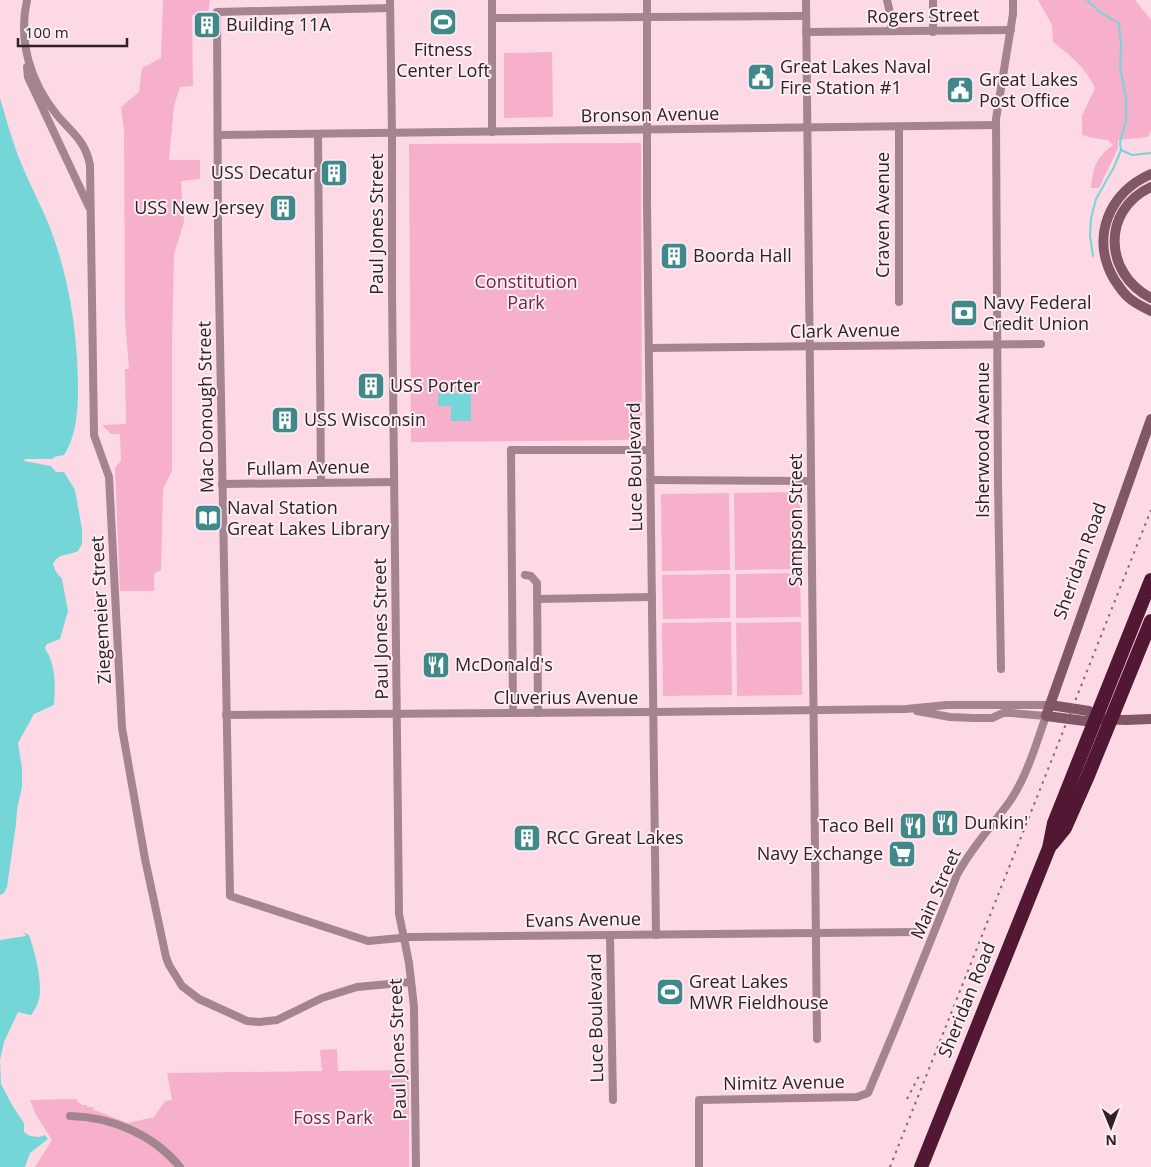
<svg xmlns="http://www.w3.org/2000/svg" width="1151" height="1167" viewBox="0 0 1151 1167" font-family="'Open Sans',sans-serif">
<style>
.green{fill:#f6b0cb}
.water{fill:#75d6d8}
.pier{fill:#fdd9e6}
.lines{fill:none;stroke-linecap:round;stroke-linejoin:round}
.stream{stroke:#75d6d8;stroke-width:2}
.street{stroke:#a3848f;stroke-width:8}
.secondary{stroke:#815667;stroke-width:10}
.highway{stroke:#521833;stroke-width:14}
.rail{stroke:#816b73;stroke-width:2;stroke-dasharray:2.5 5;stroke-linecap:butt}
.labels{text-anchor:middle;stroke-width:4;stroke-linejoin:round;paint-order:stroke}
.street-label{font-size:18px;fill:#2f2227;stroke:#fcedf2}
.poi-label{font-size:18px;fill:#2f2227;stroke:#fcedf2;text-anchor:start}
.park-label{font-size:18px;fill:#75244b;stroke:#fcedf2}
</style>
<rect width="100%" height="100%" fill="#fdd9e6"/>
<g class="green">
<polygon points="163,0 210,0 208,14 192,15 193,86 180,87 174,106 169,160 200,160 200,179 181,181 184,222 174,254 172,344 172,471 163,489 161,570 154,574 154,591 120,591 115,468 121,461 120,434 111,434 102,425 126,424 125,369 129,369 125,318 124,132 121,107 139,92 142,68 161,58"/>
<path d="M1038,0H1135L1151,20V130L1148,137L1118,140V148L1099,188H1091C1094,165 1095,159 1113,145L1108,140L1093,138L1082,135V116L1095,88C1086,68 1070,55 1053,42L1052,25Z"/>
<polygon points="552,52 553,117 504,118 504,53"/>
<polygon points="641,143 642,440 411,442 409,144"/>
<polygon points="800,492 801,569 735,570 734,493"/>
<polygon points="729,493 730,570 662,571 661,494"/>
<polygon points="800,573 801,617 736,618 736,574"/>
<polygon points="730,574 730,618 663,619 662,575"/>
<polygon points="731,622 732,695 663,696 662,623"/>
<polygon points="801,622 802,695 737,696 736,623"/>
<polygon points="337,1049 338,1071 409,1070 409,1167 33,1167 27,1100 77,1099 77,1101 82,1105 87,1105 87,1107 92,1107 94,1110 128,1123 154,1117 165,1101 172,1100 167,1073 322,1071 320,1050"/>
</g>
<g class="water">
<path d="M0,98C7,122 14,147 24,170C33,191 44,211 52,233C70,282 78,337 78,389C78,411 76,437 64,455L54,457L53,459H25L24,461L51,466L56,472H64L75,490L82,529V544L78,551C68,556 58,553 53,564L56,572L62,579L68,611L60,639L47,644L45,647C46,652 49,654 50,658C56,673 55,690 54,705L38,718L24,740L26,783L8,904L13,928L29,935C35,953 40,971 40,991C40,1010 25,1020 18,1035C8,1058 33,1122 49,1140L33,1167H0Z"/>
<polygon points="438,393 471,393 471,421 451,421 451,406 438,406"/>
</g>
<g class="pier">
<polygon points="57,700 56,706 40,720 31,731 27,741 28,783 10,904 11,913 15,926 20,928 26,936 0,940 0,895 4,893 7,887 16,824 17,810 22,787 22,768 18,743 34,714 54,705"/>
<polygon points="18,1012 34,1016 20,1038 20,1062 27,1092 35,1113 52,1140 35,1167 25,1167 30,1153 48,1139 45,1135 39,1137 30,1136 24,1132 24,1123 12,1105 1,1084 0,1060 4,1042"/>
</g>
<g class="lines">
<g class="stream">
<polyline points="1087,0 1101,13 1119,23 1121,45 1120,67 1126,98 1126,120 1120,143 1121,150 1114,167 1096,199 1091,218 1090,236 1093,256"/>
<polyline points="1121,150 1132,155 1151,153"/>
</g>
<g class="street">
<path d="M27,0C18,41 30,82 57,115C72,133 85,140 90,165L94,435L109,477L122,728L145,859L166,957L169,965L182,986L199,999L247,1021L259,1022L277,1020L322,998L357,987L411,982"/>
<polyline points="390,0 392,133 392,292 399,914 409,963 414,1007 416,1167"/>
<polyline points="647,0 647,202 656,935"/>
<polyline points="806,0 817,1039"/>
<polyline points="887,0 891,17 891,31"/>
<polyline points="933,0 933,32"/>
<polyline points="390,8 217,12 218,231 230,896 368,941 411,937 920,932"/>
<polyline points="492,18 806,16"/>
<polyline points="806,32 1011,30"/>
<polyline points="27,67 28,77 89,207"/>
<polyline points="899,127 899,302"/>
<polyline points="492,132 492,0"/>
<polyline points="318,134 321,483"/>
<polyline points="218,135 996,125"/>
<polyline points="649,348 1041,344"/>
<polyline points="650,480 810,481"/>
<polyline points="222,484 394,482"/>
<polyline points="525,575 531,576 537,583 538,713"/>
<polyline points="537,599 652,597"/>
<polyline points="1001,669 998,482 996,119 1013,14 1013,0"/>
<polyline points="513,713 511,450 650,450"/>
<polyline points="226,715 653,712 906,709 947,705 1050,705"/>
<polyline points="610,935 613,1100"/>
<path d="M70,1116C111,1117 153,1134 180,1167"/>
<path d="M699,1167V1100L857,1097L868,1093L897,1024L957,875C971,848 992,826 1010,801C1027,776 1036,744 1046,716L1011,713H1003L992,718H973L950,717L917,711"/>
</g>
<g class="secondary">
<path d="M1151,174C1109,192 1090,238 1114,279C1118,285 1122,292 1128,297C1134,303 1143,307 1151,311"/>
<path d="M1151,187C1101,210 1104,274 1151,298"/>
<polyline points="1151,419 1046,716 1085,721 1096,719 1126,720 1151,719"/>
<polyline points="1050,705 1089,711 1096,719"/>
</g>
<g class="highway">
<polyline points="1052,844 1065,828 1087,778 1151,621"/>
<polyline points="921,1167 1049,848 1054,823 1151,580"/>
</g>
<g class="rail">
<polyline points="907,1099 920,1074"/>
<polyline points="890,1167 1151,510"/>
</g>
</g>
<defs>
<g id="stadium-square" transform="scale(1.4375)"><rect x="-9" y="-9" width="18" height="18" rx="4" fill="#40888a" stroke="#fcedf2"/><path d="M0-5a6.5 5 0 1 0 0 10a6.5 5 0 1 0 0-10ZM-3.5-1.8h7v3.6h-7Z" fill="#fff"/></g>
<g id="building-square" transform="scale(1.4375)"><rect x="-9" y="-9" width="18" height="18" rx="4" fill="#40888a" stroke="#fcedf2"/><path d="M-4-6H4V6H1V3H-1V6H-4ZM-2.5-4.3h1.7v1.8h-1.7ZM.8-4.3h1.7v1.8H.8ZM-2.5-1h1.7V.8h-1.7ZM.8-1h1.7V.8H.8Z" fill="#fff"/></g>
<g id="civic-square" transform="scale(1.4375)"><rect x="-9" y="-9" width="18" height="18" rx="4" fill="#40888a" stroke="#fcedf2"/><path d="M-.6-6.5H3V-4.5H.6V-3L4-1V1h2V6H-6V1h2V-1L-.6-3ZM-1.2 2.5V6h2.4V2.5Z" fill="#fff"/></g>
<g id="bank-square" transform="scale(1.4375)"><rect x="-9" y="-9" width="18" height="18" rx="4" fill="#40888a" stroke="#fcedf2"/><path d="M-6-4H6V4H-6ZM0-2.3a2.3 2.3 0 1 0 0 4.6a2.3 2.3 0 1 0 0-4.6Z" fill="#fff"/></g>
<g id="library-square" transform="scale(1.4375)"><rect x="-9" y="-9" width="18" height="18" rx="4" fill="#40888a" stroke="#fcedf2"/><path d="M-6-4Q-3-5.5-.7-3.5V5Q-3 3-6 4ZM6-4Q3-5.5 .7-3.5V5Q3 3 6 4Z" fill="#fff"/></g>
<g id="restaurant-square" transform="scale(1.4375)"><rect x="-9" y="-9" width="18" height="18" rx="4" fill="#40888a" stroke="#fcedf2"/><path d="M-5-6h1v4h1v-4h1v4h1v-4h1v5L-1.5 .5V6h-2V.5L-5-1ZM5-6V6H3V1.5H1.5Q1.5-4 5-6Z" fill="#fff"/></g>
<g id="supermarket-square" transform="scale(1.4375)"><rect x="-9" y="-9" width="18" height="18" rx="4" fill="#40888a" stroke="#fcedf2"/><path d="M-6-5.5h2.5l.6 2H6L4.5 2H-2.5L-4.4-4H-6ZM-1.5 3.2a1.3 1.3 0 1 0 .1 0ZM3 3.2a1.3 1.3 0 1 0 .1 0Z" fill="#fff"/></g>
</defs>
<g fill-rule="evenodd">
<use href="#stadium-square" x="443" y="22"/>
<use href="#building-square" x="207" y="25"/>
<use href="#civic-square" x="761" y="77"/>
<use href="#civic-square" x="960" y="90"/>
<use href="#building-square" x="334" y="173"/>
<use href="#building-square" x="283" y="208"/>
<use href="#building-square" x="674" y="256"/>
<use href="#bank-square" x="964" y="313"/>
<use href="#building-square" x="371" y="386"/>
<use href="#building-square" x="285" y="420"/>
<use href="#library-square" x="208" y="518"/>
<use href="#restaurant-square" x="436" y="665"/>
<use href="#restaurant-square" x="945" y="823"/>
<use href="#restaurant-square" x="913" y="826"/>
<use href="#building-square" x="527" y="838"/>
<use href="#supermarket-square" x="902" y="854"/>
<use href="#stadium-square" x="670" y="992"/>
</g>
<g class="labels">
<g class="street-label">
<text transform="translate(923 16) rotate(-1)" y="6">Rogers Street</text>
<text transform="translate(650 115) rotate(-1)" y="6">Bronson Avenue</text>
<text transform="translate(883 215) rotate(-90)" y="6">Craven Avenue</text>
<text transform="translate(377 224) rotate(-90)" y="6">Paul Jones Street</text>
<text transform="translate(845 331) rotate(-1)" y="6">Clark Avenue</text>
<text transform="translate(206 407) rotate(-91)" y="6">Mac Donough Street</text>
<text transform="translate(983 440) rotate(-90)" y="6">Isherwood Avenue</text>
<text transform="translate(635 467) rotate(-91)" y="6">Luce Boulevard</text>
<text transform="translate(308 468) rotate(-1)" y="6">Fullam Avenue</text>
<text transform="translate(796 520) rotate(-90)" y="6">Sampson Street</text>
<text transform="translate(1080 561) rotate(-70)" y="6">Sheridan Road</text>
<text transform="translate(101 610) rotate(-93)" y="6">Ziegemeier Street</text>
<text transform="translate(381 629) rotate(-91)" y="6">Paul Jones Street</text>
<text x="566" y="704">Cluverius Avenue</text>
<text transform="translate(936 894) rotate(-66)" y="6">Main Street</text>
<text transform="translate(583 920) rotate(-1)" y="6">Evans Avenue</text>
<text transform="translate(967 1000) rotate(-68)" y="6">Sheridan Road</text>
<text transform="translate(596 1018) rotate(-91)" y="6">Luce Boulevard</text>
<text transform="translate(398 1049) rotate(-92)" y="6">Paul Jones Street</text>
<text transform="translate(784 1083) rotate(-1)" y="6">Nimitz Avenue</text>
</g>
<g class="poi-label">
<text x="226" y="31">Building 11A</text>
<text x="443" y="56" text-anchor="middle">Fitness<tspan x="443" dy="21">Center Loft</tspan></text>
<text x="780" y="73">Great Lakes Naval<tspan x="780" dy="21">Fire Station #1</tspan></text>
<text x="979" y="86">Great Lakes<tspan x="979" dy="21">Post Office</tspan></text>
<text x="315" y="179" text-anchor="end">USS Decatur</text>
<text x="264" y="214" text-anchor="end">USS New Jersey</text>
<text x="693" y="262">Boorda Hall</text>
<text x="983" y="309">Navy Federal<tspan x="983" dy="21">Credit Union</tspan></text>
<text x="390" y="392">USS Porter</text>
<text x="304" y="426">USS Wisconsin</text>
<text x="227" y="514">Naval Station<tspan x="227" dy="21">Great Lakes Library</tspan></text>
<text x="455" y="671">McDonald's</text>
<text x="964" y="829">Dunkin'</text>
<text x="894" y="832" text-anchor="end">Taco Bell</text>
<text x="546" y="844">RCC Great Lakes</text>
<text x="883" y="860" text-anchor="end">Navy Exchange</text>
<text x="689" y="988">Great Lakes<tspan x="689" dy="21">MWR Fieldhouse</tspan></text>
</g>
<g class="park-label">
<text x="526" y="288">Constitution<tspan x="526" dy="21">Park</tspan></text>
<text x="333" y="1124">Foss Park</text>
</g>
</g>
<g transform="translate(1111 1127) rotate(179)" stroke="#fcedf2" stroke-width="4" paint-order="stroke">
<path d="M0-4L9 19L0 12L-9 19Z" fill="#2f2227"/>
<text y="-8" font-size="14" font-weight="bold" text-anchor="middle" fill="#2f2227">N</text>
</g>
<path d="M18 38v8h109v-8" fill="none" stroke="#2f2227" stroke-width="2.5"/>
<text x="25" y="38" font-size="15" fill="#2f2227" stroke="#fcedf2" stroke-width="4" paint-order="stroke">100 m</text>
</svg>
